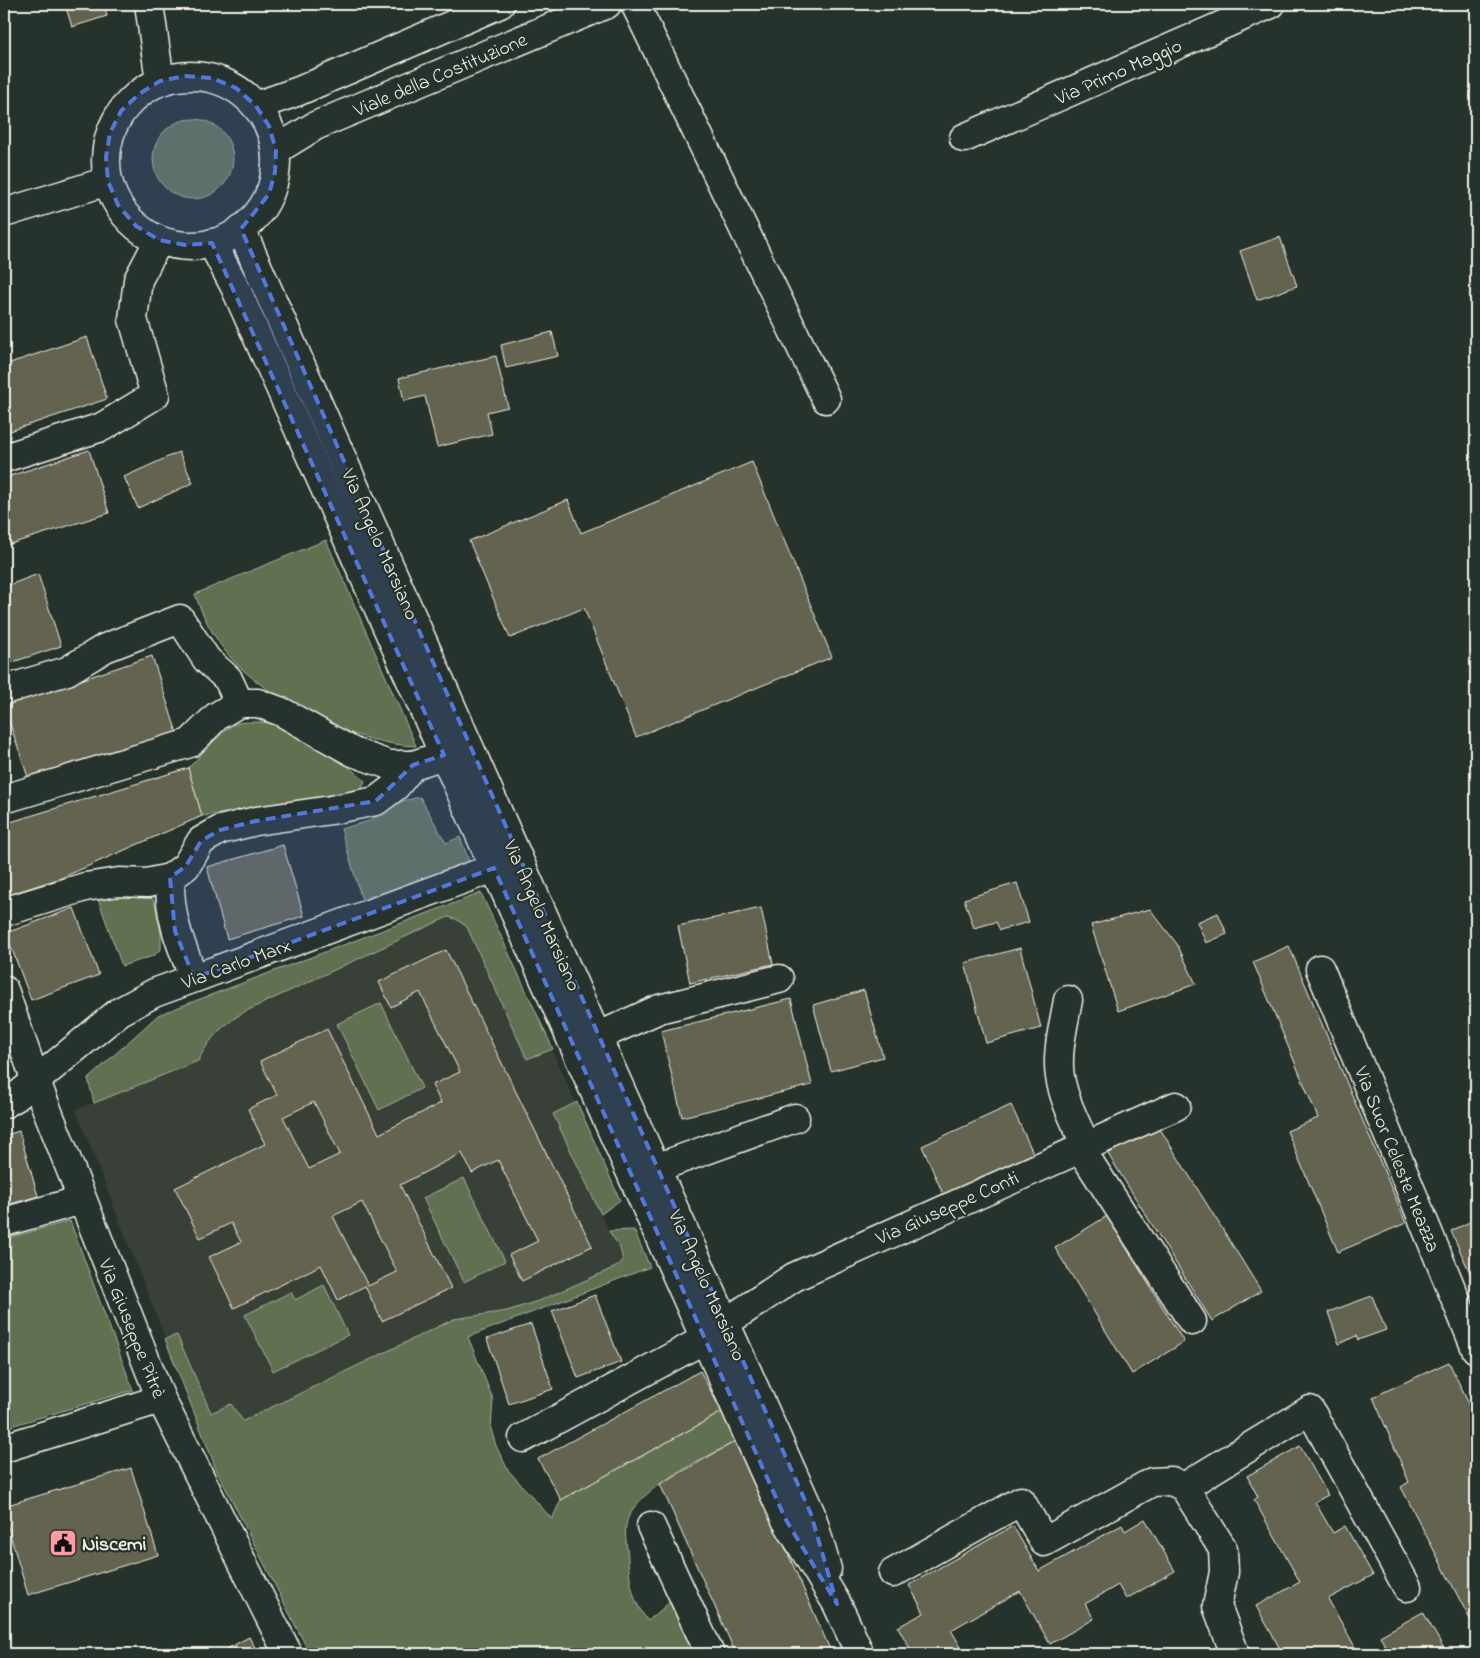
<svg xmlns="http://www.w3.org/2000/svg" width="1480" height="1658" viewBox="0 0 1480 1658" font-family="'Indie Flower',sans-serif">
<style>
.built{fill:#394137}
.green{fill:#606f51;stroke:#aab09c}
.building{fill:#64634f;stroke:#f4f1e8;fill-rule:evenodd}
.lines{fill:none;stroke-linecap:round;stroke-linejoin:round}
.minor-casing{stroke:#f4f1e8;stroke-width:31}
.minor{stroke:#26332d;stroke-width:28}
.marked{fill:#5377dc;fill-opacity:0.2;stroke:#5377dc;stroke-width:4;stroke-dasharray:10 6;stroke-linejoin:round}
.labels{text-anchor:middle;stroke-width:4.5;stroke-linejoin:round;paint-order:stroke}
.street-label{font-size:20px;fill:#f4f1e8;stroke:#26332d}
.poi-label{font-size:20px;font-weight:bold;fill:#f4f1e8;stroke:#26332d;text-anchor:start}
</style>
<rect width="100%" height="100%" fill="#26332d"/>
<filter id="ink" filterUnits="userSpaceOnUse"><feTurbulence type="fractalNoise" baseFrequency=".02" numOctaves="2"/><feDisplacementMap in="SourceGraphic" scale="10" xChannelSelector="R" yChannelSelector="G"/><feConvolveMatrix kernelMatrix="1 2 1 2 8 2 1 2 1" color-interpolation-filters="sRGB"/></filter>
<g filter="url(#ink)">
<polygon class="built" points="481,893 620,1200 601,1215 609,1231 634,1230 650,1267 468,1337 477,1359 217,1471 76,1110 198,1061 176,1007"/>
<g class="green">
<circle cx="193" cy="159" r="40"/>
<path d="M326,540L416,746C356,744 289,710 244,671C222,652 204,622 195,594Z"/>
<path d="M258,722L283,724L336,756L365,781L359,794L338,800L202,816L188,768C200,757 224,727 238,723C244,722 251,722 258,722Z"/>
<polygon points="420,797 446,843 460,837 469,861 362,900 341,829 369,821 402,801"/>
<polygon points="120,892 139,893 154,900 161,933 161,949 153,956 122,966 98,899"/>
<path d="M481,893L553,1049L527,1059L467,927L456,919L448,917L244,1012C221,1027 211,1036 198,1061L94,1103L88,1079L158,1015Z"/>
<polygon points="381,1003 422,1088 379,1110 337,1024"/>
<polygon points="577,1102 620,1200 601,1214 553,1114"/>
<polygon points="464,1178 505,1261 464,1282 423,1198"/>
<polygon points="70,1221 133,1390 4,1428 4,1239"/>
<path d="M634,1230L650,1267L468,1337L493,1399L491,1429L496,1446L508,1470L552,1519L561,1500L722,1412L738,1440C708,1457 630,1490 626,1526C624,1536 628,1550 628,1560C630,1584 633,1602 648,1621L670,1602L694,1654H310L217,1471L165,1339L177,1335L211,1413L231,1404L243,1421L454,1319L507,1311L541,1300L618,1266L623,1260L620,1248L609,1231Z"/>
<polygon points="324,1285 348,1335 273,1371 245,1315 291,1292 295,1300"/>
</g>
<g class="building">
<polygon points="65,4 104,4 107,16 72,27"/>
<polygon points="1280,237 1297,286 1257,300 1240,251"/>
<polygon points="552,332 558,356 506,368 501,345"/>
<polygon points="87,337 107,399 4,433 4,365"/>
<polygon points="496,356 508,407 487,412 492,434 437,447 425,396 404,401 399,378"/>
<polygon points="89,450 109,513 4,546 4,478"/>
<polygon points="179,452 193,483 138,508 124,477"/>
<polygon points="752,462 832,657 636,737 584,608 510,638 469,541 568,500 581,533"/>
<polygon points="38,574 61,646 4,665 4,587"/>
<polygon points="152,656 177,733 30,783 4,706"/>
<polygon points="188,768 202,816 61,878 4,896 4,824"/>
<polygon points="283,845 304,916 227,939 207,867"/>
<polygon points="1017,883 1029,922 1000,930 996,922 974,928 964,899"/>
<polygon points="74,908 99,975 31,1000 6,933"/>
<polygon points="761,908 773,964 690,983 678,926"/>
<polygon points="1150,909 1177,944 1196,984 1118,1011 1091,925"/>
<polygon points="1218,913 1227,934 1206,943 1197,922"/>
<polygon points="1289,946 1406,1223 1338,1252 1287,1131 1318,1118 1253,962"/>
<polygon points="1020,948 1041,1028 986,1043 965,963"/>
<path d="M446,950L592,1246L522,1281L509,1255L538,1241L498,1160L472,1173L462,1153L400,1185L451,1288L382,1321L365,1286L338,1300L321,1265L234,1308L209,1257L241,1242L231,1223L200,1238L175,1188L265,1144L248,1109L277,1095L260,1061L327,1029L379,1134L441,1103L432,1085L460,1072L420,992L391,1007L379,982ZM314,1102L340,1154L309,1169L283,1117ZM362,1202L397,1272L368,1286L333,1216Z"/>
<polygon points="864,990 883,1057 831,1071 813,1005"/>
<polygon points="791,999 812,1085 682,1117 661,1031"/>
<polygon points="1011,1105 1034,1155 944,1196 922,1146"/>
<polygon points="1157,1124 1261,1291 1212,1321 1108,1154"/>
<polygon points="19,1131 38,1196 4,1206 4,1136"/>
<polygon points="1107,1216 1184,1342 1132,1374 1055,1248"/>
<polygon points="1476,1219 1476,1286 1451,1231"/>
<polygon points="595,1295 621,1362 578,1378 552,1311"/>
<polygon points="1372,1296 1386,1330 1358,1340 1356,1336 1339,1344 1328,1312"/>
<polygon points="531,1324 553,1389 509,1404 487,1339"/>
<polygon points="1449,1362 1473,1413 1476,1412 1475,1629 1401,1487 1409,1482 1373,1397"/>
<polygon points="700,1371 722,1412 561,1500 538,1459"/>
<polygon points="738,1440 832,1654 736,1654 660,1484"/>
<polygon points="1300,1446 1328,1495 1315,1502 1333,1533 1345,1526 1373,1575 1328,1599 1359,1654 1283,1654 1256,1606 1300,1582 1254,1500 1258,1497 1247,1476"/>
<polygon points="131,1468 158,1555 28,1595 4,1514 4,1506"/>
<polygon points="1145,1519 1175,1571 1126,1599 1118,1585 1085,1604 1094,1619 1050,1644 1020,1591 951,1630 965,1654 913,1654 898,1627 924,1613 909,1585 1013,1526 1039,1571 1122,1525 1125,1531"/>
<polygon points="1423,1612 1447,1654 1389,1654 1380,1636"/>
<polygon points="249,1637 259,1654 228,1654 225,1650"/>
</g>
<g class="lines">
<g class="minor-casing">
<g id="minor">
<polyline points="149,4 160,81"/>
<polyline points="635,4 826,399"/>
<circle cx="191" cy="161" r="85"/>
<polyline points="256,106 299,91 500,4"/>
<polyline points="964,138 1271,4"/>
<polyline points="276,150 315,126 607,4"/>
<polyline points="4,213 108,181"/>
<polyline points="241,229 597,1037 811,1514 827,1569"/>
<polyline points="212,243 235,287 786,1520 837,1604 860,1654"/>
<polyline points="4,458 102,427 155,395 133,319 138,280 159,240"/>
<polyline points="4,690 67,671 105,648 180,619 207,660 228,679 239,703"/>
<polyline points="4,799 190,743 217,716 239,703 258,703 282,712 353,752 389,765 413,765 444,755"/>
<path d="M170,878C169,917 180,943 194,978"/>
<polyline points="4,912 85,887 119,882 147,883 170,878 186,866 201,841 220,830 256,821 331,810 376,801 396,786 413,765"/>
<polyline points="1320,969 1476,1349"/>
<polyline points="4,990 35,1079 161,1399 288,1654"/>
<path d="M1068,1000C1064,1024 1056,1052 1060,1077C1064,1101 1076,1123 1086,1146"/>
<polyline points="597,1037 659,1009 779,979"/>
<polyline points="4,1104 16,1097 119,1012 154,993 494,868"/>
<polyline points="1080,1148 1192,1321"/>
<polyline points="656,1168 795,1118"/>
<polyline points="4,1222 82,1200"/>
<polyline points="725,1323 794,1277 1176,1106"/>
<polyline points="523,1438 705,1339"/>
<polyline points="4,1448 161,1399"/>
<polyline points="1184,1487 1310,1410 1407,1587"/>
<polyline points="651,1526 710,1654"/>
<polyline points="893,1573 1021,1501 1044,1542 1152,1482 1171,1481 1184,1487 1223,1549 1224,1572 1217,1606 1235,1654"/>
</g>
</g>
<use href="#minor" class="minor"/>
</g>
</g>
<path class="marked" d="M185,76L212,78L236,88L256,106L269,126L276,150L275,172L269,194L241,229L811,1514L837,1604L786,1520L494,868L194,978L175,931L170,878L186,866L201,841L220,830L256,821L376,801L413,765L444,755L212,243L185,245L159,240L136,226L118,205L108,181L106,157L110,133L121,111L139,94L160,81Z"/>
<defs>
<g id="civic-square" transform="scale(1.4375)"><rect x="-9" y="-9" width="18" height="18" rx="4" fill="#ff9aa2" stroke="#26332d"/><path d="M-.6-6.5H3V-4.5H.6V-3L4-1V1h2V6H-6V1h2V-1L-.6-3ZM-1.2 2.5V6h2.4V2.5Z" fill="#111"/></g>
</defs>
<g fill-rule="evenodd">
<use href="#civic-square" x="63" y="1543"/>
</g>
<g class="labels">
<g class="street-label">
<text transform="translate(1118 71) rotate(-24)" y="7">Via Primo Maggio</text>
<text transform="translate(440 74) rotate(-23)" y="7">Viale della Costituzione</text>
<text transform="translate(381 544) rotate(66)" y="7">Via Angelo Marsiano</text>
<text transform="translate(543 915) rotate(66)" y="7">Via Angelo Marsiano</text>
<text transform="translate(236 963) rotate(-20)" y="7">Via Carlo Marx</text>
<text transform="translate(1398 1159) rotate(68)" y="7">Via Suor Celeste Meazza</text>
<text transform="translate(947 1207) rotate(-24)" y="7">Via Giuseppe Conti</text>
<text transform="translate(708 1285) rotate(66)" y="7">Via Angelo Marsiano</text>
<text transform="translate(133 1328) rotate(68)" y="7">Via Giuseppe Pitrè</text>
</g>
<g class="poi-label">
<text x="82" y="1550">Niscemi</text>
</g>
</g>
<rect width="1480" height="1658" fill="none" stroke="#26332d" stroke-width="20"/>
<rect x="10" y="10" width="1460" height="1638" fill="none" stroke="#f4f1e8" stroke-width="2" filter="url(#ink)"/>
</svg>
